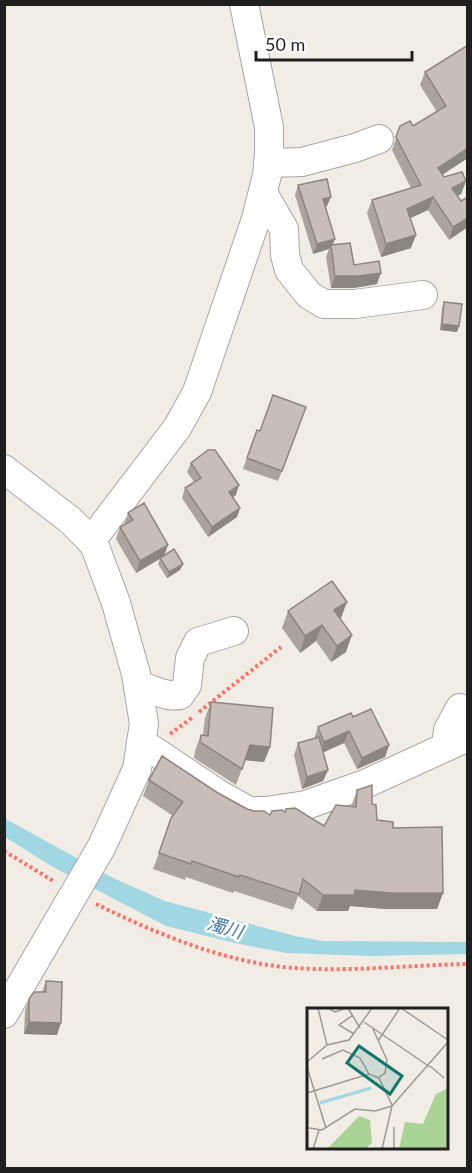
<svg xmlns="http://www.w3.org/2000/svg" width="472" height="1173" viewBox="0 0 472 1173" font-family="Lato,'Noto Sans JP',sans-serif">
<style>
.water{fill:#a1d6e3}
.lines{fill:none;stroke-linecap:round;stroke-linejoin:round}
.minor-casing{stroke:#a6a6a6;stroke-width:30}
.path{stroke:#ff7167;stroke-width:4;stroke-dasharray:3 3;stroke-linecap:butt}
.minor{stroke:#fff;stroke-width:28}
.wall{fill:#ada39d}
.shaded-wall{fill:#8d8580}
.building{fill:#c9beb7;stroke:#8d8580;stroke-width:1.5}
.labels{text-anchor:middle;stroke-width:5;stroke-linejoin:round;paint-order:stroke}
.water-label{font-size:18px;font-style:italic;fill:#3d77a8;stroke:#fff}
.inset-river{fill:none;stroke:#a1d6e3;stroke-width:3}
.inset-road{fill:none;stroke:#9d9a95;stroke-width:1.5}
.view{fill:#0f766e;fill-opacity:0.15;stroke:#0f766e;stroke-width:3}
.inset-edge{fill:none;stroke:#1f1f1f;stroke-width:3}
</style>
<rect width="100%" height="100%" fill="#f1ece4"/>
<polygon class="water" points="4,818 113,878 165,901 295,936 323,941 467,942 467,954 371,956 286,953 235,943 166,926 53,867 5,837"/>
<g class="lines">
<g class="minor-casing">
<g id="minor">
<polyline points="268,163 302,162 355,148 379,139"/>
<polyline points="263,193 284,229 285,255 289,270 309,295 324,304 355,304 423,295"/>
<polyline points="4,469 70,520 94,544 116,603 136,674 144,724 137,769 102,846 4,1014"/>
<polyline points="91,541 177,428 197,392 256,219 267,175 269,154 269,127 244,4"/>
<path d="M138,686C153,688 165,698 180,695L187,685L190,658L198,642L234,631"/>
<polyline points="141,742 220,795 249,811 266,811 306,805 365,784 468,737"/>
<polyline points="446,747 448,730 460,708"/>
</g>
</g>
<g class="path">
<polyline points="199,712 281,647"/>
<polyline points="170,734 193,717"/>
<polyline points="4,851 55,882"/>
<path d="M96,904C157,934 226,963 294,968C352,972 410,965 468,964"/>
</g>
<use href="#minor" class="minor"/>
</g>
<g class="wall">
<polygon points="468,45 442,174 444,177 466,181 461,194 457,196 461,201 468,197 449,240 428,210 410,218 411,248 381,257 367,213 372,200 411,188 392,150 400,126 413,126 437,112 420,85 425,72"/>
<polygon points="298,185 327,206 325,207 335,239 332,245 354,265 377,284 354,288 331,288 326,257 329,249 313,254 295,195"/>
<polygon points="444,302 459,326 457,332 440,330 442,308"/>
<polygon points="306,407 278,481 243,469 257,430 260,431"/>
<polygon points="191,463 236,495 233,497 240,508 237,517 208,537 182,498 185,488 194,482 187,472"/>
<polygon points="128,513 164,555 183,564 180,570 167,578 158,564 160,559 136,573 116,539 120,527 124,525"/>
<polygon points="288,611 341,618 346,652 331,662 316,641 300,653 282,628"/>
<polygon points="211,702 270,747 264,762 245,760 236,785 194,758 195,751 201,735 203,735 205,718"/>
<polygon points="353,717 389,745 385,757 357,769 344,743 323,752 328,770 323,781 302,789 294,755 298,743 314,739 318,727"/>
<polygon points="149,780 218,793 247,809 270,815 285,812 324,826 351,807 357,790 372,804 377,820 393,828 443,893 437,909 386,909 350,906 348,911 317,911 298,896 293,910 234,891 233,893 186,877 185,880 153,869 173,816 143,796"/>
<polygon points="46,981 57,1035 24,1034 25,1011 29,999 42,992"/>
</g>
<g class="shaded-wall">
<polygon points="468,148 468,158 433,181 438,168"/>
<polygon points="466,181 461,194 447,201 452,188"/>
<polygon points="331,197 327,206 319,208 323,199"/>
<polygon points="433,197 428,210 402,222 407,209"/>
<polygon points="468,218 468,227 449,240 453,227"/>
<polygon points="416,235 411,248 381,257 386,244"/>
<polygon points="335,239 331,248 331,245 329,249 313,254 317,244"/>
<polygon points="381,273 377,284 354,288 331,288 335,276"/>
<polygon points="442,324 459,326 457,332 440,330"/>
<polygon points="239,485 236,495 226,502 229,492"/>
<polygon points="240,508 237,517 208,537 212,527"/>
<polygon points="168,545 164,556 136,573 140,561"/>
<polygon points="183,564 180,570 167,578 169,572"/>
<polygon points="347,602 341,618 328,627 334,610"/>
<polygon points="322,625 316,641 300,653 305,636"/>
<polygon points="352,635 346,652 331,662 337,646"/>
<polygon points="349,731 344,743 320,754 324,742"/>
<polygon points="250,745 270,747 264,762 244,760"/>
<polygon points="389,745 385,757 357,769 362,758"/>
<polygon points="328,770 323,781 302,789 307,777"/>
<polygon points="355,890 443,893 437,909 386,909 350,906 348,911 317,911 323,895"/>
<polygon points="29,1022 61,1023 57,1035 24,1034"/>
</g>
<g class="building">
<polygon points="468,45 468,148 438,168 444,177 462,172 466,181 452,188 461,201 468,197 468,218 453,227 433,197 407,209 416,235 386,244 372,200 421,185 396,137 400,126 410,121 413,126 446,106 425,72"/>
<polygon points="327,179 331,197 323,199 335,239 317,244 298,185"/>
<polygon points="350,243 354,265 379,261 381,273 358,276 335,276 331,245"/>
<polygon points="444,302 462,304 459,326 442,324"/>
<polygon points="273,395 306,407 282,471 247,458 257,430 260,431"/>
<polygon points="208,450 215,450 239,485 229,492 240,508 212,527 185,488 201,478 191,463"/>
<polygon points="144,503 168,545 140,561 120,527 133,520 128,513 129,512"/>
<polygon points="174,549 183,564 169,572 160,558"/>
<polygon points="332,581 347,602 334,610 352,635 337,646 322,625 305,636 288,611"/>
<polygon points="211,702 273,708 270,747 250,745 242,769 200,742 201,735 208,736"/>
<polygon points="371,709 389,745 362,758 349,731 324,742 318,727 351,713 353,717"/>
<polygon points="319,737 328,770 307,777 298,743"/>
<polygon points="162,756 218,793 247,809 254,811 264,811 270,815 272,811 282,810 285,812 286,809 295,808 324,826 336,805 356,807 357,790 372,785 372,804 376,805 377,820 393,822 393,828 442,827 443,893 392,893 355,890 354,895 323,895 303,879 299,894 240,875 239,877 192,861 191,864 159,853 171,818 183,802 149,780"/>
<polygon points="46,981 62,982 61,1023 29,1022 29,999 34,992 46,992"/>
</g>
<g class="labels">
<g class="water-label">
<text transform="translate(225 928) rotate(16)" y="6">濁川</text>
</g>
</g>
<g transform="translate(307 1008)">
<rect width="141" height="141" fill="#f1ece4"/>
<path d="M141,80V141H92L98,114L116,116L129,86ZM52,108L63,112L65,135L58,141H20Z" fill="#aad495"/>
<path class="inset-river" d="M13,95L64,80"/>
<path class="inset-road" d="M11,0L20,37M21,0L28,4L39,0M41,0L53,20M94,0L141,32M46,7L32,17L47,26M57,14L123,59M66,21L80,52L78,65L71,70M71,33L93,0M15,51L36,42L53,50L62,66M0,54L20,37L42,32L65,0M123,58L137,70M0,59L19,120M0,85L62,66L72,70L85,97M87,119V141M2,120L15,122L48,101L68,103L85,98L141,34M6,141L12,122M75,141L85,98"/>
<path class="view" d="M52,38L95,68L83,86L40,55Z"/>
<rect width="141" height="141" class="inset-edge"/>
</g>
<rect width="472" height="1173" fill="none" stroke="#1f1f1f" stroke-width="12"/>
<path d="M256 51v9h156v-9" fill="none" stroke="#1f1f1f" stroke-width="3"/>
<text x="265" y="51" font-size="18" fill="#1f1f1f" stroke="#ffffff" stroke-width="4.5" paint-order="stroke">50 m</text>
</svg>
